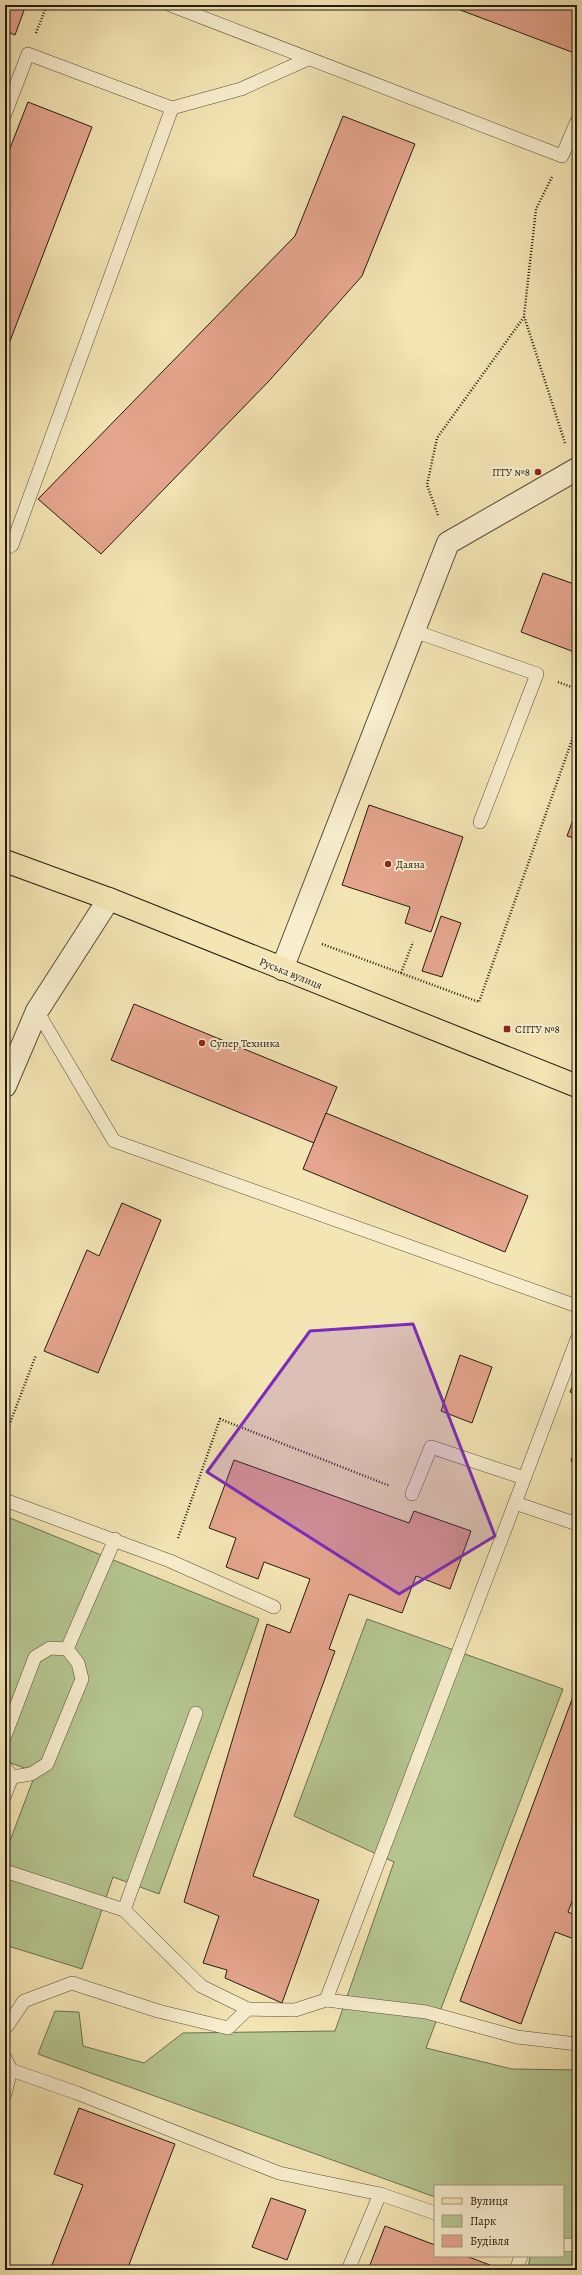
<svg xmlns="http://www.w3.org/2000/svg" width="582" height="2275" viewBox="0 0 582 2275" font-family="Alegreya,serif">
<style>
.green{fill:#b5c691;stroke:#6c7152}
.building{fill:#e5a58e;stroke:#231c12}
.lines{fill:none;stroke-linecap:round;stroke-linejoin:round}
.service-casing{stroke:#574e3a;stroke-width:14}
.minor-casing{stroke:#574e3a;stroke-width:24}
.primary-casing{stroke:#231c12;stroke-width:24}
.path{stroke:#231c12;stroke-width:2.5;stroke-dasharray:1 2;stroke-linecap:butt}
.service{stroke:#f8eece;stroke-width:13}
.minor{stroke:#f8eece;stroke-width:22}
.primary{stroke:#f4e5b4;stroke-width:22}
.marked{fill:#7b2cbf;fill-opacity:0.2;stroke:#7b2cbf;stroke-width:3;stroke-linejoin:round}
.poi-dot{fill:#8f2418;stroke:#f8eece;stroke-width:1.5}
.labels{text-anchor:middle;stroke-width:4;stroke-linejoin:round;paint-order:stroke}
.poi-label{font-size:11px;fill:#231c12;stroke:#f8eece;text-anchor:start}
.street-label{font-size:11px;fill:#231c12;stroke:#f8eece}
</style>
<rect width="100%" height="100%" fill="#f4e5b4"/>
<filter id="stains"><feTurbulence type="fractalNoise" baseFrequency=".005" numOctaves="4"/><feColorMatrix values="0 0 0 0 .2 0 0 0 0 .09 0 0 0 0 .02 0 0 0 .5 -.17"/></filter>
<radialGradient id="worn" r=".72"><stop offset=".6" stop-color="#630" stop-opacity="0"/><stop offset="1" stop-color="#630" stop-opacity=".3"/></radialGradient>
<g class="green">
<polygon points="5,1516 259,1619 159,1894 113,1877 82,1969 5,1945 5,1854 36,1772 5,1761"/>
<polygon points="367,1619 563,1689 426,2048 512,2069 577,2070 577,2270 528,2270 530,2256 563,2256 563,2186 435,2186 435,2197 38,2054 55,2011 79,2012 83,2046 144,2063 183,2033 335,2031 394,1862 294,1816"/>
</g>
<g class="building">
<polygon points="5,5 26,5 15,35 5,31"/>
<polygon points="447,5 577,5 577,54"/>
<polygon points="28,102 92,127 5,354 5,161"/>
<polygon points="343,116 415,144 362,276 269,381 101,554 38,499 295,236"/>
<polygon points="5,468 9,469 5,480"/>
<polygon points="543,573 577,585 577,653 521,632"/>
<polygon points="369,805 463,837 431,932 405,923 410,907 342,885"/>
<polygon points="577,809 577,839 567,836"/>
<polygon points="441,916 461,923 442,977 422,971"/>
<polygon points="134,1004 337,1087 314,1143 111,1060"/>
<polygon points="326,1113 528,1196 505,1252 303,1169"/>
<polygon points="122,1203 161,1220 98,1373 44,1351 87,1250 99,1256"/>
<polygon points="460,1355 492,1367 472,1423 441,1411"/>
<polygon points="577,1376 577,1395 570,1392"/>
<polygon points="577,1444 577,1463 571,1461"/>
<polygon points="234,1460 409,1523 414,1511 471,1531 450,1589 416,1576 402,1613 349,1594 329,1649 335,1651 253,1876 319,1900 282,2003 225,1978 227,1970 203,1963 219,1916 184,1902 267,1624 290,1633 310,1579 264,1562 258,1579 226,1567 236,1538 209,1528"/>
<polygon points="577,1686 577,1888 568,1912 577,1916 577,1940 555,1932 521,2024 460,2001"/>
<polygon points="79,2108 175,2144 127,2270 50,2270 83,2185 54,2174"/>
<polygon points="271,2198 306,2210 287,2260 252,2247"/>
<polygon points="385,2226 435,2245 435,2256 466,2256 490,2265 489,2270 368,2270"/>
</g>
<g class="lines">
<g class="service-casing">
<g id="service">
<polyline points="170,5 562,156 577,121"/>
<polyline points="5,114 28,54 172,108 241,89 308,59"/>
<polyline points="5,549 12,545 172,108"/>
<polyline points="414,631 537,674 480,822"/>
<polyline points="37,1011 114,1141 577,1306"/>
<polyline points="577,1339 515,1503 577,1524"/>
<polyline points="412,1494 431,1447 524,1478"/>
<polyline points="5,1500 170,1561 274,1607"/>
<polyline points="5,1736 35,1657 50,1648 67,1649"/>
<polyline points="5,1767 12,1777 31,1774 47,1764 82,1679 78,1663 67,1649 115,1539"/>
<polyline points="5,1774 12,1777 5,1795"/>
<polyline points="5,1871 124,1910 201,1986 248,2009"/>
<polyline points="124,1910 196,1713"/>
<polyline points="326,2000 515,1503"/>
<polyline points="5,2029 24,2001 72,1983 158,2011 228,2028 248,2009 295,2010 326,2000 426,2012 517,2037 577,2044"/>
<polyline points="5,2058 11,2070 77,2093 279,2173 380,2194 435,2213"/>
<polyline points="5,2094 11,2070"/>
<polyline points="563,2245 577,2245"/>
<polyline points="348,2270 380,2194"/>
<polyline points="516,2270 521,2256"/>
</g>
</g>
<g class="minor-casing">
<g id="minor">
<polyline points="282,969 448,543 577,469"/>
<polyline points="5,1086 37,1011 109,899"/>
</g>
</g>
<g class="primary-casing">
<polyline id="primary" points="5,861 109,899 577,1086"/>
</g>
<g class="path">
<polyline points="36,33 47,5"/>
<polyline points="552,177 536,209 524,316 565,443"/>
<polyline points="438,515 427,485 437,438 524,317"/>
<polyline points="558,682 577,689"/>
<polyline points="322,944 479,1002 577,726"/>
<polyline points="401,973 413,942"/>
<polyline points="5,1436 36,1355"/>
<polyline points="178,1538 220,1419 390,1486"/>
</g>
<use href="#service" class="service"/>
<use href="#minor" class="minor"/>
<use href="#primary" class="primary"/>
</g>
<path class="marked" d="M413,1324L495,1536L399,1594L207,1472L310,1331Z"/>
<g class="poi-dot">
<circle cx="538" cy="472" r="4"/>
<circle cx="388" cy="864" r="4"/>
<rect x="503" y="1025" width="8" height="8" rx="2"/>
<circle cx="202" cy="1043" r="4"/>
</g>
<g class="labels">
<g class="poi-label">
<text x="530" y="476" text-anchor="end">ПТУ №8</text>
<text x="396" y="868">Даяна</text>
<text x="515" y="1033">СПТУ №8</text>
<text x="210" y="1047">Супер Техника</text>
</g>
<g class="street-label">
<text transform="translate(291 973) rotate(22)" y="4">Руська вулиця</text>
</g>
</g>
<rect width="582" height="2275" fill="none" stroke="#f4e5b4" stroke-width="20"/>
<rect x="6" y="6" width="570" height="2263" fill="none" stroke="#231c12" stroke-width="2"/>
<rect x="10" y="10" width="562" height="2255" fill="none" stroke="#231c12"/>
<rect x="434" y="2185" width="130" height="72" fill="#f8eece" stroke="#a39a83"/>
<rect x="442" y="2198" width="20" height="6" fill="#f4e5b4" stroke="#a39a83"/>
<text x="470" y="2205" font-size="12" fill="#231c12">Вулиця</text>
<rect x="442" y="2215" width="20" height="12" fill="#b5c691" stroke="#a39a83"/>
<text x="470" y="2225" font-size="12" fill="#231c12">Парк</text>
<rect x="442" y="2235" width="20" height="12" fill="#e5a58e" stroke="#a39a83"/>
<text x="470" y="2245" font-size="12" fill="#231c12">Будівля</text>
<rect width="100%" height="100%" filter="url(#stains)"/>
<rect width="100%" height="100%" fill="url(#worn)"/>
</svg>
